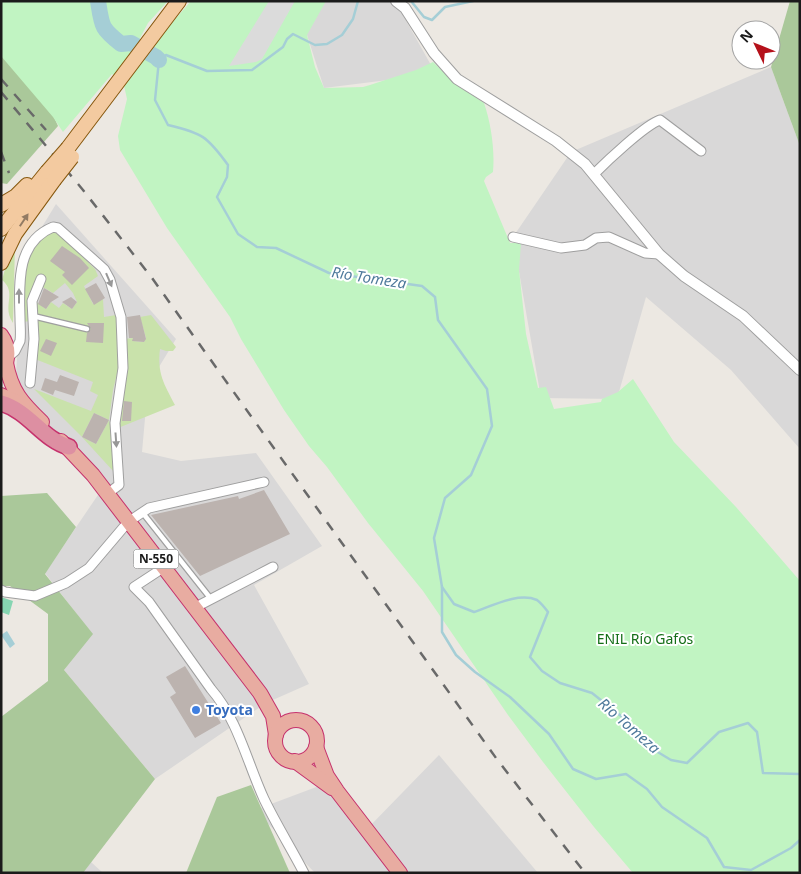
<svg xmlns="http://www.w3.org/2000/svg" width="801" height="874" viewBox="0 0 801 874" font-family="'Noto Sans',sans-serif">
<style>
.residential{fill:#d9d8d8}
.grass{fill:#c9e2ab;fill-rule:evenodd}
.forest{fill:#aac89a}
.park{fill:#c1f4c2}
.pitch{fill:#86d5b2}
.parking{fill:#dbdbdb}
.water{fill:#a5ced6}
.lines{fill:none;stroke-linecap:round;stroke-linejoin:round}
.stream{stroke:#a5ced6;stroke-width:2.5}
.river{stroke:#a5ced6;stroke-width:16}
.building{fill:#bcb3af}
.service-casing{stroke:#9f9f9f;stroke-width:7}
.minor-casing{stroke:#9f9f9f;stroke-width:11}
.tertiary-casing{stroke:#9f9f9f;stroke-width:12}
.primary-casing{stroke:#86570d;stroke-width:16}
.trunk-casing{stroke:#c6326d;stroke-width:16}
.motorway-casing{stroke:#c6326d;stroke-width:18}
.service{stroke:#fff;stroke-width:4.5}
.minor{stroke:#fff;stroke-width:9}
.tertiary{stroke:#fff;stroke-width:10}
.primary{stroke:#f3caa0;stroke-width:14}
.trunk{stroke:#e8aca1;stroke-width:14}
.motorway{stroke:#dd8fa2;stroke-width:15}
.rail{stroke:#696969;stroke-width:2.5;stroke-dasharray:10 10;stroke-linecap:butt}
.primary-bridge-casing{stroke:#86570d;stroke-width:16;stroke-linecap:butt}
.primary-bridge{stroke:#f3caa0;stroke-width:14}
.oneway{fill:#927b64}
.oneway2{fill:#989898}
.shop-dot{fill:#3f7fe0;stroke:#fff;stroke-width:2}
.labels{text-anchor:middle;stroke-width:4;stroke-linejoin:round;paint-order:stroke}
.shield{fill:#fff;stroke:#5f5f5f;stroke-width:1}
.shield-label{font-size:12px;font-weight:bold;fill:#1b1b1b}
.park-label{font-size:14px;fill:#146e17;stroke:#fff}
.shop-label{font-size:14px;font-weight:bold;fill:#366cbe;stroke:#fff;text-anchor:start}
.water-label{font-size:15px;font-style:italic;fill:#4e799b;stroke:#fff}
</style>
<rect width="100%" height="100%" fill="#ece8e2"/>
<g class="residential">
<polygon points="276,1 395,1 436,74 324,88 307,35"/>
<polygon points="771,67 800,146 800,449 731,370 646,297 617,399 541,398 513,237 571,152"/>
<polygon points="56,204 176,339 148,385 142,452 181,461 256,453 322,546 254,585 309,684 266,703 155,779 64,670 92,634 45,573 102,489 15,392 23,258"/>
<polygon points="439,755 538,873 315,873 255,810 327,783 367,829"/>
<polygon points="91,862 103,873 83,873"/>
</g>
<g class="grass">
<path d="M56,231L95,269L98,276L84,286L93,304L103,299L104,317L116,315L119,345L118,370L113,390L109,420L112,433L114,472L82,437L34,389L91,411L98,395L90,391L93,382L35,359V301L46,309L51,302L59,308L63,303L72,309L77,302L73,293L65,283L53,293L39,285L41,275L27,303L29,321L24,322C23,301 21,259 36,242C40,237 49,234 56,231ZM94,413L109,420L96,444L82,437Z"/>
<path d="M15,245L13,323C1,306 18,293 2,280L7,262Z"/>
<path d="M151,315L176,347L173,351H166L160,349C157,373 164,384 175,405L118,428L120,421L124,339L133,338V341L144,342L146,338L140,317Z"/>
</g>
<g class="forest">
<polygon points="1,1 58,126 7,184 1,183"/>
<polygon points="790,1 800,1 800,146 771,67"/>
<polygon points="47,493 76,527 45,574 93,634 64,670 155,779 83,873 1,873 1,717 48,681 48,614 10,586 1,586 1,496"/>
<polygon points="251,785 290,873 186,873 217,797"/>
</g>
<path class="park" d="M1,1H168L148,23L139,40L149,49L191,1H326L307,35L315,67L324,88L363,87L370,85L416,70L433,62L456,84L484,103C491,123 495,150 493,172L486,177L484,181L510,243H521L519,270L526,334L538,388L546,387L554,409L601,402L602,399L618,392L633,379L674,442L736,507L800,581V873H633L594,827L543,762L508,715L423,591L368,523L327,467L309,446L284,410L241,339L230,317L167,228L120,150L118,136L127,99L123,81L112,74L63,132L53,117L1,56Z"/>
<polygon class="pitch" points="1,597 13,601 9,615 1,612"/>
<polygon class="parking" points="269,1 295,1 262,59 256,62 229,66"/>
<polygon class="water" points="7,631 15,644 10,648 1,635"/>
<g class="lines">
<g class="stream">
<path d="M358,1L353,19L342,35L327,44L315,45L293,34L287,39L283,47L252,70L207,71L166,55L159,60L155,100L168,125C202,133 207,136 228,165L227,177L217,197L238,234L257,247L276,248L329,273L422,286L435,297L438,320L487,389L492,426L471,475L445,498L434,538L442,587L454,604L474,612C492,606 518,592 537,600C541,603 545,608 548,612L530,657L542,671L560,683L592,693L621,716L651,748L671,760L687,763L719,732L748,723L757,732L763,773L800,774"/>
<polyline points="411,1 424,17 432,20 445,7 473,1"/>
<polyline points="442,587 442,632 456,655 475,672 510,697 549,734 573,769 596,779 626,774 647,789 662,807 707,838 724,867 751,870 791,848 800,840"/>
</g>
<path class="river" d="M98,1C102,27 101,28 121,44L131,43L156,57L159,60"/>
</g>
<g class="building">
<polygon points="62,246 80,258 89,268 72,285 62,275 65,272 50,261"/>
<polygon points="96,283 105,298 94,305 85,289"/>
<polygon points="44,288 59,297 51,302 46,309 38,304"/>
<polygon points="71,297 77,302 72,309 62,302"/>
<polygon points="140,315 146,339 144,342 132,341 133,338 129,338 127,317"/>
<polygon points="87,323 104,323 103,343 86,342 87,333 91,329"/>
<polygon points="46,339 57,343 51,356 40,351"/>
<polygon points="60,375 79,382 74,396 55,390 53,395 41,390 45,378 57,382"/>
<polygon points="124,401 132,402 131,421 122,421"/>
<polygon points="94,413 109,420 96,444 82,437"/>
<polygon points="264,490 290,534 200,576 151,515 238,496 239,499"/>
<polygon points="185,666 221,723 195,738 170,697 176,693 166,677"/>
</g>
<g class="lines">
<g class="service-casing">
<g id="service">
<polyline points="33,316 87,329"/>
<polyline points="142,512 211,599"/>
</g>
</g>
<g class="minor-casing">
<g id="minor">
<path d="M594,174C606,162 645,125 660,120L701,151"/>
<polyline points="513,237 561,248 585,245 596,238 609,237 645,253 659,254"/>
<path d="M7,358L15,351L20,341C21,333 20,326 20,318C19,284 16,242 53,227L58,228L104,269L110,280L121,317L123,368L115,423L119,485L107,494"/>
<polyline points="30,383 34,339 32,301 41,279"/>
<path d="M163,568L134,587L149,602L211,689C238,720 247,762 264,799C276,824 291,848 304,873"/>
<polyline points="1,590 5,592 35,596 66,583 89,568 128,522 149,508 264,482"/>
<polyline points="194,608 273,567"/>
</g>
</g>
<g class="tertiary-casing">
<polyline id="tertiary" points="396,1 405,8 434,53 457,79 556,141 585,164 659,254 684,276 743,316 800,370"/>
</g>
<g class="primary-casing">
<g id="primary">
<polyline points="68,148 179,1"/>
<polyline points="1,205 16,196 27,185"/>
<polyline points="1,229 47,172"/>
<polyline points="1,263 15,234 54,180"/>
</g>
</g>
<g class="trunk-casing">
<g id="trunk">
<path d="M1,335C9,346 9,358 3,370"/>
<path d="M6,363C11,391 22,403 42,422"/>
<polyline points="1,395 23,405"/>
<polyline points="61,441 93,475 260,693 273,716 276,735"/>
<circle cx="296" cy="741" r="21"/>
<polyline points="316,747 327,776 337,791 400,873"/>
<polyline points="295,761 332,788"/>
</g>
</g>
<g class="motorway-casing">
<path id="motorway" d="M1,403C29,411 43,440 69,447"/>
</g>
<use href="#service" class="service"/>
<use href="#minor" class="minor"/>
<use href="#tertiary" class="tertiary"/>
<use href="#primary" class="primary"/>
<use href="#trunk" class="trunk"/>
<use href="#motorway" class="motorway"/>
<g class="rail">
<polyline points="1,79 46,130"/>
<polyline points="1,92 83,190 152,278 496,758 585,873"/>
<polyline points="1,152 9,173"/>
</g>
<g class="primary-bridge-casing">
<g id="primary-bridge">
<polyline points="47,172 68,148"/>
<polyline points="54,180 72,157"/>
</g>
</g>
<use href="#primary-bridge" class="primary-bridge"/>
</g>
<defs><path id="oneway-solid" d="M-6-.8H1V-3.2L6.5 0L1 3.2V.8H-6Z" transform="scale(1.25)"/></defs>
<use class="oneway" href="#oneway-solid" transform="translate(24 220) rotate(-56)"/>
<g class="oneway2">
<use href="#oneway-solid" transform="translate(109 280) rotate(67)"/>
<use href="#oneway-solid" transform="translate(19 296) rotate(-90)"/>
<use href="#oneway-solid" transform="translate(116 440) rotate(86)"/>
</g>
<circle class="shop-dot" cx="196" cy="710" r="5"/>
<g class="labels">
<rect class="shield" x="133.5" y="549.5" width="45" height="19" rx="4"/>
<g class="shield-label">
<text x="156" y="563">N-550</text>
</g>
<g class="park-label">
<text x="645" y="644">ENIL Río Gafos</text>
</g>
<g class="shop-label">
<text x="206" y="715">Toyota</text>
</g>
<g class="water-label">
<text transform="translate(369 278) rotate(9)" y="5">Río Tomeza</text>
<text transform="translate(629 726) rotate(41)" y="5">Río Tomeza</text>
</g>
</g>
<rect width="801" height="874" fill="none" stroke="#1b1b1b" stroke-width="5"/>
<g transform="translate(756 45) rotate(313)"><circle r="24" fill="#ffffff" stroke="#a4a4a4"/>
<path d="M0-4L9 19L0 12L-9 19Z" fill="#b5111a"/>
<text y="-8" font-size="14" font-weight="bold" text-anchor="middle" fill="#1b1b1b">N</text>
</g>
</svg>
